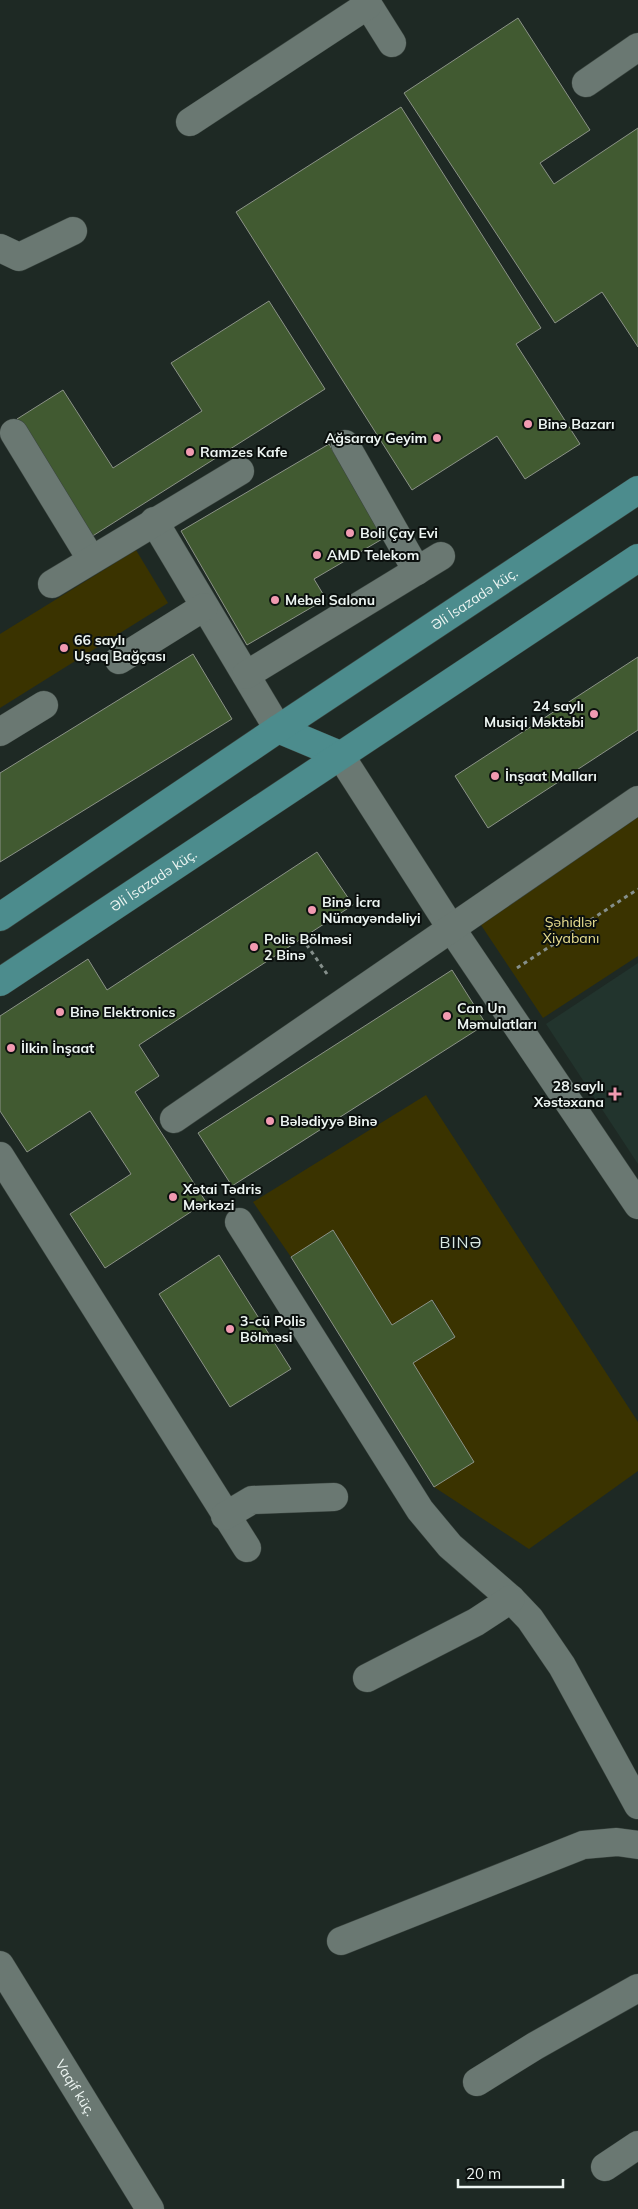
<svg xmlns="http://www.w3.org/2000/svg" width="638" height="2209" viewBox="0 0 638 2209" font-family="Mulish,sans-serif">
<style>
.built{fill:#22342d}
.green{fill:#3a3300}
.building{fill:#415a31;stroke:#8b9287}
.lines{fill:none;stroke-linecap:round;stroke-linejoin:round}
.minor-casing{stroke:#3a443f;stroke-width:29}
.major-casing{stroke:#3a443f;stroke-width:29}
.path{stroke:#858f8b;stroke-width:3;stroke-dasharray:4 4;stroke-linecap:butt}
.minor{stroke:#6a7872;stroke-width:28}
.major{stroke:#4c8c8d;stroke-width:28}
.poi-dot{fill:#f19ab1;stroke:#0b100e;stroke-width:2}
.labels{text-anchor:middle;stroke-width:4;stroke-linejoin:round;paint-order:stroke}
.poi-label{font-size:14px;font-weight:bold;fill:#edf5f2;stroke:#0b100e;text-anchor:start}
.street-label{font-size:14px;fill:#edf5f2;stroke:#0b100e}
.park-label{font-size:14px;fill:#ebe091;stroke:#0b100e}
.quarter-label{font-size:16px;letter-spacing:1px;fill:#d8e7e0;stroke:#0b100e}
</style>
<rect width="100%" height="100%" fill="#1e2924"/>
<polygon class="built" points="638,963 638,1164 546,1024"/>
<g class="green">
<polygon points="136,550 168,603 0,708 0,634"/>
<polygon points="638,817 638,956 543,1018 479,922"/>
<polygon points="426,1095 638,1422 638,1471 529,1549 434,1487 413,1363 455,1337 433,1300 392,1325 333,1230 291,1257 253,1202"/>
</g>
<g class="building">
<polygon points="518,18 590,130 540,163 554,184 638,128 638,347 602,292 555,323 404,93"/>
<polygon points="401,107 541,328 516,344 580,444 525,479 497,436 412,490 236,212"/>
<polygon points="269,301 325,389 91,537 17,419 63,390 113,468 202,411 171,363"/>
<polygon points="329,444 384,538 314,579 326,599 247,645 181,531"/>
<polygon points="193,654 232,719 0,862 0,773"/>
<polygon points="638,657 638,730 488,828 455,776"/>
<polygon points="317,852 353,905 139,1045 159,1076 135,1092 206,1202 105,1268 70,1214 131,1174 90,1111 27,1152 0,1111 0,1016 88,959 107,990"/>
<polygon points="452,970 486,1024 232,1186 198,1133"/>
<polygon points="333,1230 392,1325 432,1300 455,1337 413,1363 474,1462 434,1487 291,1257"/>
<polygon points="219,1255 291,1369 230,1407 159,1294"/>
</g>
<g class="lines">
<g class="minor-casing">
<g id="minor">
<polyline points="365,0 392,43"/>
<polyline points="586,83 638,47"/>
<polyline points="190,122 368,5"/>
<polyline points="0,248 19,257 73,231"/>
<polyline points="14,433 91,559"/>
<polyline points="345,444 417,571"/>
<polyline points="154,521 278,729"/>
<polyline points="52,584 240,471"/>
<polyline points="119,660 204,607"/>
<polyline points="246,675 441,556"/>
<polyline points="0,732 44,705"/>
<polyline points="340,755 451,928 638,1205"/>
<polyline points="174,1119 638,800"/>
<polyline points="0,1156 247,1548"/>
<polyline points="239,1222 420,1510 450,1546 511,1599 530,1619 562,1666 638,1805"/>
<polyline points="225,1516 252,1500 334,1497"/>
<polyline points="367,1678 476,1622 511,1599"/>
<polyline points="341,1941 583,1845 617,1842 638,1845"/>
<path id="s1" d="M0,1965L150,2209"/>
<polyline points="477,2082 535,2046 638,1988"/>
<polyline points="605,2167 638,2145"/>
</g>
</g>
<g class="major-casing">
<g id="major">
<polyline points="278,729 340,755"/>
<path id="s2" d="M0,917L278,729L638,490"/>
<path id="s3" d="M0,982L638,558"/>
</g>
</g>
<g class="path">
<polyline points="302,938 327,974"/>
<polyline points="517,968 638,889"/>
</g>
<use href="#minor" class="minor"/>
<use href="#major" class="major"/>
</g>
<g class="poi-dot">
<circle cx="528" cy="424" r="5"/>
<circle cx="437" cy="438" r="5"/>
<circle cx="190" cy="452" r="5"/>
<circle cx="350" cy="533" r="5"/>
<circle cx="317" cy="555" r="5"/>
<circle cx="275" cy="600" r="5"/>
<circle cx="64" cy="648" r="5"/>
<circle cx="594" cy="714" r="5"/>
<circle cx="495" cy="776" r="5"/>
<circle cx="312" cy="910" r="5"/>
<circle cx="254" cy="947" r="5"/>
<circle cx="60" cy="1012" r="5"/>
<circle cx="447" cy="1016" r="5"/>
<circle cx="11" cy="1048" r="5"/>
<path d="M612.5 1086.5h5v5h5v5h-5v5h-5v-5h-5v-5h5z"/>
<circle cx="270" cy="1121" r="5"/>
<circle cx="173" cy="1197" r="5"/>
<circle cx="230" cy="1329" r="5"/>
</g>
<g class="labels">
<g class="poi-label">
<text x="538" y="429">Binə Bazarı</text>
<text x="427" y="443" text-anchor="end">Ağsaray Geyim</text>
<text x="200" y="457">Ramzes Kafe</text>
<text x="360" y="538">Boli Çay Evi</text>
<text x="327" y="560">AMD Telekom</text>
<text x="285" y="605">Mebel Salonu</text>
<text x="74" y="645">66 saylı<tspan x="74" dy="16">Uşaq Bağçası</tspan></text>
<text x="584" y="711" text-anchor="end">24 saylı<tspan x="584" dy="16">Musiqi Məktəbi</tspan></text>
<text x="505" y="781">İnşaat Malları</text>
<text x="322" y="907">Binǝ İcra<tspan x="322" dy="16">Nümayəndəliyi</tspan></text>
<text x="264" y="944">Polis Bölməsi<tspan x="264" dy="16">2 Binə</tspan></text>
<text x="457" y="1013">Can Un<tspan x="457" dy="16">Məmulatları</tspan></text>
<text x="70" y="1017">Binə Elektronics</text>
<text x="21" y="1053">İlkin İnşaat</text>
<text x="604" y="1091" text-anchor="end">28 saylı<tspan x="604" dy="16">Xəstəxana</tspan></text>
<text x="280" y="1126">Bələdiyyə Binə</text>
<text x="183" y="1194">Xətai Tədris<tspan x="183" dy="16">Mərkəzi</tspan></text>
<text x="240" y="1326">3-cü Polis<tspan x="240" dy="16">Bölməsi</tspan></text>
</g>
<g class="street-label">
<text dy="5" stroke="none"><textPath href="#s2" startOffset="571">Əli İsazadə küç.</textPath></text>
<text dy="5" stroke="none"><textPath href="#s3" startOffset="184">Əli İsazadə küç.</textPath></text>
<text dy="5" stroke="none"><textPath href="#s1" startOffset="144">Vaqif küç.</textPath></text>
</g>
<g class="park-label">
<text x="571" y="927">Şəhidlər<tspan x="571" dy="16">Xiyabanı</tspan></text>
</g>
<g class="quarter-label">
<text x="461" y="1248">BINƏ</text>
</g>
</g>
<path d="M458 2179v8h105v-8" fill="none" stroke="#edf5f2" stroke-width="2.5"/>
<text x="466" y="2179" font-size="15" fill="#edf5f2" stroke="#0b100e" stroke-width="4" paint-order="stroke">20 m</text>
</svg>
